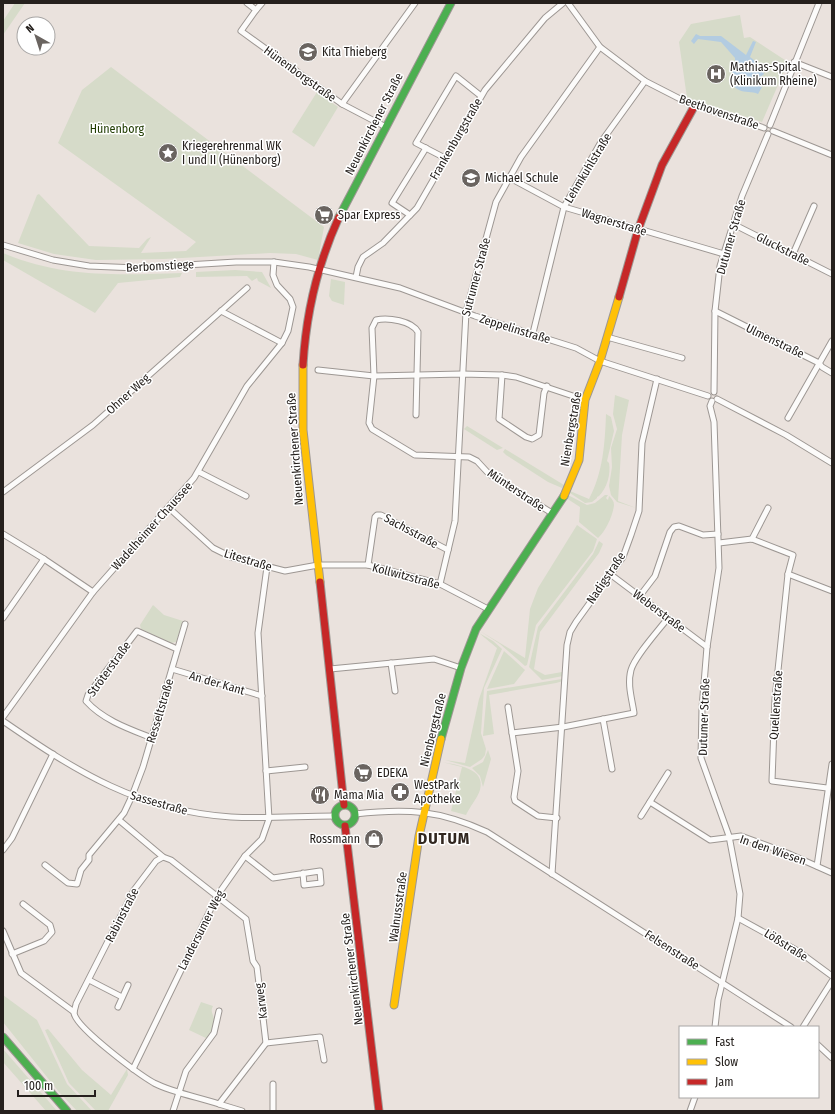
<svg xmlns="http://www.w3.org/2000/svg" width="835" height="1114" viewBox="0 0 835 1114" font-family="'Fira Sans Condensed',sans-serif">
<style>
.green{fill:#d6dbc9}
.water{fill:#b3cce1}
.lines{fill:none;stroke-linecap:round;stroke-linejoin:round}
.street-casing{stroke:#9d9793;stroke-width:7}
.fast-casing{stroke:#9d9793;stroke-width:9}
.slow-casing{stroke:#9d9793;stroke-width:9}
.jam-casing{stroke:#9d9793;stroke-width:9}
.street{stroke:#fcfbfa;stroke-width:5}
.fast{stroke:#4caf50;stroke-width:7}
.slow{stroke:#ffc107;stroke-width:7}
.jam{stroke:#c62828;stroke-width:7}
.labels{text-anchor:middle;stroke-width:3;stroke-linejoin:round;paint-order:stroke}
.poi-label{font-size:12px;fill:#25201d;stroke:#fff;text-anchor:start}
.street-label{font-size:12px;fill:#25201d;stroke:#fff}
.park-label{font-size:12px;fill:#1f3b00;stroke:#fff}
.district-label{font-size:16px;font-weight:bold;letter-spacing:1px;fill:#312720;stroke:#fff}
</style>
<rect width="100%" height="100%" fill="#eae2dd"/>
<g class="green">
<polygon points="15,3 25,3 3,35 3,21"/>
<polygon points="740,15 744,38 750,37 788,62 762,122 687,98 679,42 691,24"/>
<polygon points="111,67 324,227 318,260 296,254 270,253 164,259 96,260 54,254 18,243 37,195 39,194 89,246 139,248 147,239 151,237 141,253 186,251 196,242 58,143 82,90"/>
<polygon points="317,92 338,107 314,147 292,132"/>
<path d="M3,253C62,278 119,275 182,273L180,277L118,283L95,313L3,260Z"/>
<polygon points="235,270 262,272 271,288 258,281 257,278 252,281 247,276 196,277 196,272"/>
<polygon points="331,279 345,282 344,305 332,301 329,296"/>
<polygon points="615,395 629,400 622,435 618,501 636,508 617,502 611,495 609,486 612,467 611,448 617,429 613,414"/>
<path d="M606,414L611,417L614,431L607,461L609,463C611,474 607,488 599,496L597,497V498L592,502L585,503L570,493V491L589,499C603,473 605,443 606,414Z"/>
<polygon points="467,426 503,448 497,450 464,429"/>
<polygon points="505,449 564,485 562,488 548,482 506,455 503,452"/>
<path d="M568,495L587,505L595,503L605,495H608L606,498L608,500L609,496C612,499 614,501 614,505C613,515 606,531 598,538L579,522L580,507L566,498Z"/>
<polygon points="577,525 597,539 593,551 536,625 527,665 525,666 500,644 480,631 525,658 530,609 538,588"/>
<polygon points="599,541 603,544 599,553 540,632 534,669 545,675 562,672 563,676 542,680 529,667 538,627 593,554"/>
<polygon points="153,605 164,615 183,621 176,642 171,643 141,629 140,625"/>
<polygon points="479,633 493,641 502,649 484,688 481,733 486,749 485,755 482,759 470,767 445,760 465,763 479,699 497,648"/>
<polygon points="504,651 525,670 514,684 487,689"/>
<polygon points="562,679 563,681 556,683 489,695 494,734 483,736 487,691"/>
<polygon points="488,750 491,759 483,787 480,776 472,768 483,762"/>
<path d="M442,762C457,765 486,768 480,790C478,797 469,808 466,815L451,811L462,767Z"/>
<polygon points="3,995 37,1020 67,1084 92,1111 77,1111 59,1092 3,1022"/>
<path d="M201,1002L213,1006C210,1012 213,1013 214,1019C216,1026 211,1034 208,1039L189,1030Z"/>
<polygon points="48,1029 82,1070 111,1095 127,1069 128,1075 108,1111 96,1111 69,1083 45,1030"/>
<polygon points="3,1049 57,1111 46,1111 3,1062"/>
</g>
<path class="water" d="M696,34L700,36H721L746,55L753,41L756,42L750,57L759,64L764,74L758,79L757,76C753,77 750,81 751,85L757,84L762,87L758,94C752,91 745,93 739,90C724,83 736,68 735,58L721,42L698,39L694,44L691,41Z"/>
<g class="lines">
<g class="street-casing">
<g id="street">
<polyline points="247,3 256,10 241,31 342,104 384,126"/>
<polyline points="568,3 600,47 645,81 688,103 764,128"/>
<polyline points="256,10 262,3"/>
<polyline points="794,62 832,77"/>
<polyline points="342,104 415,3"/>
<polyline points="770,125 819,3"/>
<polyline points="773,131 832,155"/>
<polyline points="445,158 416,143 456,76 481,96"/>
<polyline points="510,178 564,207 724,254"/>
<polyline points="410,215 392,203 426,148"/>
<polyline points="733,224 832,274"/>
<polyline points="3,245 53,260 89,266 137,268 236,262 274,262 309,267 400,288 475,316 576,348 600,361 708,396"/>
<polyline points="793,254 814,206"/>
<polyline points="356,277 358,267 363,257 383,243 417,208 485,90 545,18 563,3"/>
<polyline points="221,311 282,343"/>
<polyline points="715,311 819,363 822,367 832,373"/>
<polyline points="533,333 564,207 601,142 645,81"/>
<polyline points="607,337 682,358"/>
<polyline points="318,370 374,376 462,374 502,375 516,377 585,400"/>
<polyline points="502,375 499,419 526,437 532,439 539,435 544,393 547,386"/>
<polyline points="714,392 715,311 720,266 742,196 768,134"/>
<polyline points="717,399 786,435 832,463"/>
<polyline points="712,401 710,406 714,422 719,568 707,647 702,708 701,758 729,836 740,894 738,918 718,1000 715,1027"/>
<path d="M416,415L418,332C412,321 388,317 376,320L372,328L374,376L369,423L372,429L415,455L469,457L477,461L489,474L552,513"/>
<polyline points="788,418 832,341"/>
<polyline points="199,472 246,496"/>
<polyline points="3,492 93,425 247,288"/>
<polyline points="169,508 213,548 231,557 285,571 318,565 368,565 440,584 488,609"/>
<polyline points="3,534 44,559"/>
<polyline points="752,539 768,508"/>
<polyline points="719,543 752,539 793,555 788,574 775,699 772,781 827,788"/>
<polyline points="368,565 375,517 377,515 381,515 448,550"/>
<polyline points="610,574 707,647"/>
<polyline points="788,574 832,591"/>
<polyline points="440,584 455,521 466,312 496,202 521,157 600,47"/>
<polyline points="639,597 655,576 670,532 674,527 679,526 703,535 718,534"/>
<polyline points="3,618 44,559 93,592"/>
<polyline points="391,663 395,691"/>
<polyline points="172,669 262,696"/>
<polyline points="330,669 434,659 461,668"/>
<polyline points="508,707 518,771 514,797 515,801 538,816 557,818"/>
<polyline points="3,717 93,592 194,478 247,386 282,343 288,331 293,307 290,299 277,285 273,275 274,262"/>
<polyline points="603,719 612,769"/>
<path d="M3,721C77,772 139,811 231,817C266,819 300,816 334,816"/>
<path d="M512,733L563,727L634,713C632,699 627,684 631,670C635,656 658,631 668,618"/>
<path d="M152,738C129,729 103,720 86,701L88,695L137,631L177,649"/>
<polyline points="266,771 305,767"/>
<polyline points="650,802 710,840 741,836 787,853 832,873"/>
<path d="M355,814C407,808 439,810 487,832L791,1027"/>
<polyline points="641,816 668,773"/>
<polyline points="119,820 163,857"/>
<polyline points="3,850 12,838 53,754"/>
<polyline points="245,856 273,878 320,871 321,883 304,885 303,873"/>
<path d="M163,857L171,860L246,919L253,961L257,967L266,1043L219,1104C198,1097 174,1093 154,1083C140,1075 76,1028 74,1013C74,1010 76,1006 76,1004L134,890L156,861Z"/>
<polyline points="45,865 68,883 77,884 81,870 89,860 89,855 124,813 132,796 143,767 185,624"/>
<polyline points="817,866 832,764"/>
<polyline points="552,874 567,645 570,632 576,622 623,557 631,535 639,511 642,443 657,379"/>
<polyline points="738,918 798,951 832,976"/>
<polyline points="3,931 21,973 74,1012"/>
<polyline points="12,954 44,941 52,932 50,925 23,904"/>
<polyline points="89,980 122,997"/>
<polyline points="118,1007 128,985"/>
<polyline points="803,1027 832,981"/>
<polyline points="266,1043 320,1037 324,1060"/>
<polyline points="818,1045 832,1058"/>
<polyline points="133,1069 217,896 245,856 262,839 269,819 258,633 267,567"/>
<polyline points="273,1084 273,1111"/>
<polyline points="219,1104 242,1111"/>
<polyline points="173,1111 186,1071 214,1033 219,1011"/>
<polyline points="690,1111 695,1097"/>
</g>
</g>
<g class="fast-casing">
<g id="fast">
<polyline points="339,217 451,3"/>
<polyline points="441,739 461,668 476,629 564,496"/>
<circle cx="345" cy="815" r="10"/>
<polyline points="3,1037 67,1111"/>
</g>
</g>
<g class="slow-casing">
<g id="slow">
<polyline points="303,365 303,430 320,582"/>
<polyline points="564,496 579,460 585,400 600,361 619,297"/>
<polyline points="394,1005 419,836 441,739"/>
</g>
</g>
<g class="jam-casing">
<g id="jam">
<polyline points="619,297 638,230 662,165 695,105"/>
<path d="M303,365C306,314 318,263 339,217"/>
<polyline points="320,582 344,805"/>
<polyline points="345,826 379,1111"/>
</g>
</g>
<use href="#street" class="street"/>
<use href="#fast" class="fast"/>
<use href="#slow" class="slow"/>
<use href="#jam" class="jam"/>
</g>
<defs>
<g id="school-disc" transform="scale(1)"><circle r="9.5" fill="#6a6460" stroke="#fff"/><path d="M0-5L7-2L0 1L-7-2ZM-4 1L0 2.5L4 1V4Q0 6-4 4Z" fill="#fff"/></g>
<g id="hospital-disc" transform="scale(1)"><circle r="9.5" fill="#6a6460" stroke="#fff"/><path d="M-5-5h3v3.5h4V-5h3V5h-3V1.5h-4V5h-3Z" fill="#fff"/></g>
<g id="sight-disc" transform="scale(1)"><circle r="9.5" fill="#6a6460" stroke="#fff"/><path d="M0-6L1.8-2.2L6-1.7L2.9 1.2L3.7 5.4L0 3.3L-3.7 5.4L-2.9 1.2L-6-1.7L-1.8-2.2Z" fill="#fff"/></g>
<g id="supermarket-disc" transform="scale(1)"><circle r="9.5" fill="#6a6460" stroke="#fff"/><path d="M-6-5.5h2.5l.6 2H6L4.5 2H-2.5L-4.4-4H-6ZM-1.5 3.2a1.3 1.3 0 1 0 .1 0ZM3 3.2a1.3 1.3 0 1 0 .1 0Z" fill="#fff"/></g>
<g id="pharmacy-disc" transform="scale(1)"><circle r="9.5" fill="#6a6460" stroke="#fff"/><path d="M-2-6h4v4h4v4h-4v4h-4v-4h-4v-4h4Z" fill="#fff"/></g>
<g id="restaurant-disc" transform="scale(1)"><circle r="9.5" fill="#6a6460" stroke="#fff"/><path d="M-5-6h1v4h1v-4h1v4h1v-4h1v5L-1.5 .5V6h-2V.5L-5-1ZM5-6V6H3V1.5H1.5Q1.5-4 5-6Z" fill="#fff"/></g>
<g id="shop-disc" transform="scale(1)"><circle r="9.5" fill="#6a6460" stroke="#fff"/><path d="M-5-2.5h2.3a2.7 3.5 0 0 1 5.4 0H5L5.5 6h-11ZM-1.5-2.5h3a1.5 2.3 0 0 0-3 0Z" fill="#fff"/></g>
</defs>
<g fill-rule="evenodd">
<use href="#school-disc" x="308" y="52"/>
<use href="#hospital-disc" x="716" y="74"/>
<use href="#sight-disc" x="168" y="153"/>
<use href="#school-disc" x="471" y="178"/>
<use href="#supermarket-disc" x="324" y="215"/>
<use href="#supermarket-disc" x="363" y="773"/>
<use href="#pharmacy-disc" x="400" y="792"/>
<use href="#restaurant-disc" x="320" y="795"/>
<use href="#shop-disc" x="374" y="839"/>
</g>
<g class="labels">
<g class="poi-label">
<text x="322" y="56">Kita Thieberg</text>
<text x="730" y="71">Mathias-Spital<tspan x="730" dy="14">(Klinikum Rheine)</tspan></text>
<text x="182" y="150">Kriegerehrenmal WK<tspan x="182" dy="14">I und II (Hünenborg)</tspan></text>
<text x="485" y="182">Michael Schule</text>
<text x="338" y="219">Spar Express</text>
<text x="377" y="777">EDEKA</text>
<text x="414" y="789">WestPark<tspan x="414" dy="14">Apotheke</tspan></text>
<text x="334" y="799">Mama Mia</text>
<text x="360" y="843" text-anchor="end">Rossmann</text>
</g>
<g class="street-label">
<text transform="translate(300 74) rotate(36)" y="4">Hünenborgstraße</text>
<text transform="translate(719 112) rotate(19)" y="4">Beethovenstraße</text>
<text transform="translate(374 124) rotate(-63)" y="4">Neuenkirchener Straße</text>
<text transform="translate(456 139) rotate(-60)" y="4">Frankenburgstraße</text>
<text transform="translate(588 168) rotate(-59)" y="4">Lehmkuhlstraße</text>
<text transform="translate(614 222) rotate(17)" y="4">Wagnerstraße</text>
<text transform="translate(731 237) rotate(-74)" y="4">Dutumer Straße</text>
<text transform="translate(783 249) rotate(27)" y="4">Gluckstraße</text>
<text transform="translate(160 266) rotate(-3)" y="4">Berbomstiege</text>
<text transform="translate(476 277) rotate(-75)" y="4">Sutrumer Straße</text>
<text transform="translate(515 329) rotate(17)" y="4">Zeppelinstraße</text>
<text transform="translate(775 341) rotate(26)" y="4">Ulmenstraße</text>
<text transform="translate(128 394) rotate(-42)" y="4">Ohner Weg</text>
<text transform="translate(571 429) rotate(-80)" y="4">Nienbergstraße</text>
<text transform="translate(295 449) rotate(-94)" y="4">Neuenkirchener Straße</text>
<text transform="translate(516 490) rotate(34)" y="4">Münterstraße</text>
<text transform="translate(152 526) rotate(-48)" y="4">Wadelheimer Chaussee</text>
<text transform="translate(411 531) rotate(28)" y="4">Sachsstraße</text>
<text transform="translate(248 560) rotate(17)" y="4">Litestraße</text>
<text transform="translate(406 576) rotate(15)" y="4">Kollwitzstraße</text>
<text transform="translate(606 578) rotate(-56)" y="4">Nadigstraße</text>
<text transform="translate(659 611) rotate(37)" y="4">Weberstraße</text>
<text transform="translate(109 669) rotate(-54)" y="4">Ströterstraße</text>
<text transform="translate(217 683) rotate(16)" y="4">An der Kant</text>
<text transform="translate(776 705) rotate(-86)" y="4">Quellenstraße</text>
<text transform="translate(160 711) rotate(-73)" y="4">Resseltstraße</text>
<text transform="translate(704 717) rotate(-88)" y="4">Dutumer Straße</text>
<text transform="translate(433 730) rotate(-76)" y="4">Nienbergstraße</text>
<text transform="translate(159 803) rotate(16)" y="4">Sassestraße</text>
<text transform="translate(773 850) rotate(19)" y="4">In den Wiesen</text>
<text transform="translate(398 907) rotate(-82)" y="4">Walnussstraße</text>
<text transform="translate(122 915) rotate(-63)" y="4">Rabinstraße</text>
<text transform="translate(201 930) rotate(-63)" y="4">Landersumer Weg</text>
<text transform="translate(786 945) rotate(32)" y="4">Lößstraße</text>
<text transform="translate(672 950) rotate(33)" y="4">Felsenstraße</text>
<text transform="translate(352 969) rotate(-97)" y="4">Neuenkirchener Straße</text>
<text transform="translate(261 1001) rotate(-97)" y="4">Karweg</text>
</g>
<g class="park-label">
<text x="117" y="133">Hünenborg</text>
</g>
<g class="district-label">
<text x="444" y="844">DUTUM</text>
</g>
</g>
<rect width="835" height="1114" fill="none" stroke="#25201d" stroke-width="8"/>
<rect x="679" y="1026" width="140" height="72" fill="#ffffff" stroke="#a8a6a5"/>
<rect x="687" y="1039" width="20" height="6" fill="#4caf50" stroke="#a8a6a5"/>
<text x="715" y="1046" font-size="12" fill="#25201d">Fast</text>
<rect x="687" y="1059" width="20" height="6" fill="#ffc107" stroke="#a8a6a5"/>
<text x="715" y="1066" font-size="12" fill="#25201d">Slow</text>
<rect x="687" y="1079" width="20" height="6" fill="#c62828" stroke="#a8a6a5"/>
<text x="715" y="1086" font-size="12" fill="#25201d">Jam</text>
<g transform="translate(36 36) rotate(321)"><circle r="19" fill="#ffffff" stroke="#a8a6a5"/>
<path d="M0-3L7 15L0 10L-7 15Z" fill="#6a6460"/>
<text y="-6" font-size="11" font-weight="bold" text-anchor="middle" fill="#25201d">N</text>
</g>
<path d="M18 1090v6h77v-6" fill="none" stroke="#25201d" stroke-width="2"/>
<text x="24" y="1090" font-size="12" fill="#25201d" stroke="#ffffff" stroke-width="3" paint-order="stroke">100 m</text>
</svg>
